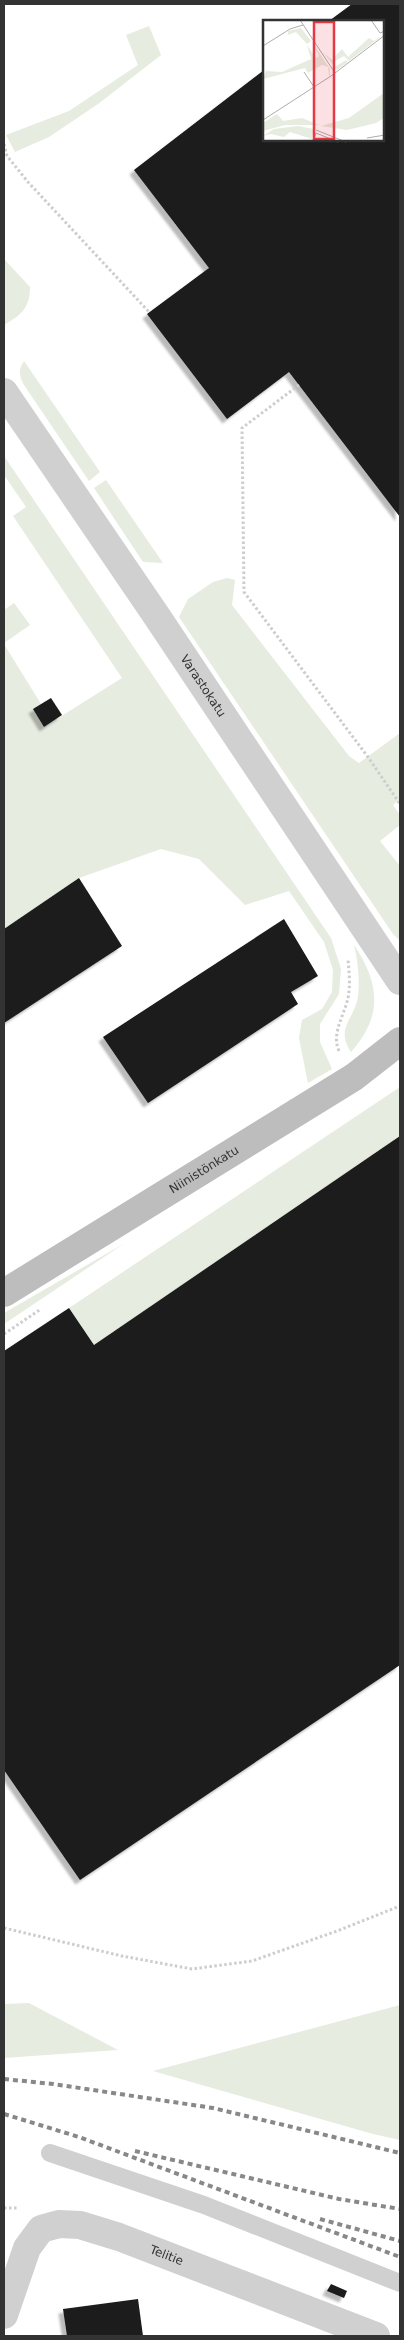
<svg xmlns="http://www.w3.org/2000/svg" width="404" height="2340" viewBox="0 0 404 2340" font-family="'DejaVu Sans',sans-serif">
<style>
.green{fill:#e6ecdf}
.building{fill:#1a1a1a;filter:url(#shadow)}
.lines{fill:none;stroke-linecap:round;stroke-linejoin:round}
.path{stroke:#cdcdcd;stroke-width:3;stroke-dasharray:2.5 2.5;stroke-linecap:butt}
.lane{stroke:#d0d0d0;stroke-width:18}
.street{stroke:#d0d0d0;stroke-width:28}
.secondary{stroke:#bdbdbd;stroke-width:28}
.rail{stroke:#888;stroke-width:4;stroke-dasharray:5 4;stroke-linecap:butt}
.labels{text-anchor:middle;stroke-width:5;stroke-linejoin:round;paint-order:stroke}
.street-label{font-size:12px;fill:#333;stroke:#fff}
.inset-road{fill:none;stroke:#adadad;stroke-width:1}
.view{fill:#e63946;fill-opacity:0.15;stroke:#e63946;stroke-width:2.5}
.inset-edge{fill:none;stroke:#333;stroke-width:2.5}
</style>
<defs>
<filter id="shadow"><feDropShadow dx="-4.5" dy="4.5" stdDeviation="1" flood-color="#0004"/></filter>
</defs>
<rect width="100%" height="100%" fill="#fff"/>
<g class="green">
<polygon points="149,26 161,55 98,104 49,137 15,152 6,135 69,111 138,65 126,35"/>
<path d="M4,259L30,287C30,308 21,315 4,325Z"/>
<path d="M24,361L100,472L89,481L24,385C19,376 18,370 24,361Z"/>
<polygon points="4,456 331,938 341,969 339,994 320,1024 320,1042 332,1069 308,1083 299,1038 302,1020 322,1009 332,992 333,970 324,942 289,891 245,905 199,859 161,849 79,878 4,929 4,644 41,704 44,727 122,678 13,516 26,507 4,475"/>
<polygon points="106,480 163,563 143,562 94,488"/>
<polygon points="227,578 235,580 232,605 349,756 359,763 400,733 400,799 393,805 400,815 400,825 380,841 400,866 400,941 393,934 179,617 188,599 213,582"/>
<polygon points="14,603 30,625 4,643 4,610"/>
<path d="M354,945C380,984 383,1016 351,1052C335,1028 354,1020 358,997C360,979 358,962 354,945Z"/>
<polygon points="400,1087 400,1136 94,1345 69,1308"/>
<polygon points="125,1243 4,1324 4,1313"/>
<polygon points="29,2003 118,2050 4,2058 4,2004"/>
<polygon points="400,2005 400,2140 373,2134 153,2071"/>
</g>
<g class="building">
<polygon points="352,4 400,4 400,517 289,372 227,419 147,314 209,268 134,170 264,70 264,140 383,140 383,21 329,21"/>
<polygon points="51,698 62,715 44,727 33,709"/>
<polygon points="79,878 122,946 4,1023 4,929"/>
<polygon points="284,919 318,976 291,992 298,1004 148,1103 103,1037"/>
<polygon points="400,1136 400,1665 80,1880 4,1770 4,1351 69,1308 94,1345"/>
<polygon points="331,2284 347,2291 344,2298 327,2291"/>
<polygon points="138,2299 143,2336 67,2336 63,2309"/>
</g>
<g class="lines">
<g class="path">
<polyline points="4,144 7,156 28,182 150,313"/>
<polyline points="299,385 242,428 244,592 368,757 400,804"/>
<path d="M339,1051C330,1031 348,1011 349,991C350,981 349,970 348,960"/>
<polyline points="4,1334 41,1309"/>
<polyline points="4,1928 122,1956 192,1969 252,1961 337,1931 400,1906"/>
<polyline points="4,2208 18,2208"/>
</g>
<polyline class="lane" points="50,2153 204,2205 400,2283"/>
<g class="street">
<path id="s1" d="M4,392L158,618L400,981"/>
<path id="s2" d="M4,2315L27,2248L41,2229L59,2224L80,2225L119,2237L376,2336"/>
</g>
<path class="secondary" id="s3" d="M4,1293L354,1077L400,1041"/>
<g class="rail">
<polyline points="4,2079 53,2084 213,2108 400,2153"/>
<polyline points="4,2114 79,2137 400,2257"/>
<polyline points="135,2151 339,2199 400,2209"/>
<polyline points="320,2219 400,2241"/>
</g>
</g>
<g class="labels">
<g class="street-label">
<text dy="4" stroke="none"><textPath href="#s1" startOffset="355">Varastokatu</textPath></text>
<text dy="4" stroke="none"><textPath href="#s3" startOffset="235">Niinistönkatu</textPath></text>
<text dy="4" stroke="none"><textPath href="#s2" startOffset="226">Telitie</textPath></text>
</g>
</g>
<g transform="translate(263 20)">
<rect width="121" height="121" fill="#fff"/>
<path d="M38,8L48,21L44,24L33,12L25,15V11ZM116,17V18L86,41L81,36L70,42L72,47L83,40L85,42L74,50L60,32L69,40L79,29L85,37L106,18L111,21ZM49,22L67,49V56H66L65,47L59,45L45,53L42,48L0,59L3,51L19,52L48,39L44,25L53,38L56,36ZM121,73V98L113,103L84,110L58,106L86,98ZM14,94L20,101L39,98L56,105H22L0,111V103ZM35,106L51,109L49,119L27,112L21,117L8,114L0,116L11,109Z" fill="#e6ecdf"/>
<path class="inset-road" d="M37,0L72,53M108,0L117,13L122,11M0,26L27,9L40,5M41,52L51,67M0,100L68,56L122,15M53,110L83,122M104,118L122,115M49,122L53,113L75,122"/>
<path class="view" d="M51,2H71V119H51Z"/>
<rect width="121" height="121" class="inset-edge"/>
</g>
<rect width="404" height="2340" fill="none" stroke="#333333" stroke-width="10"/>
</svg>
